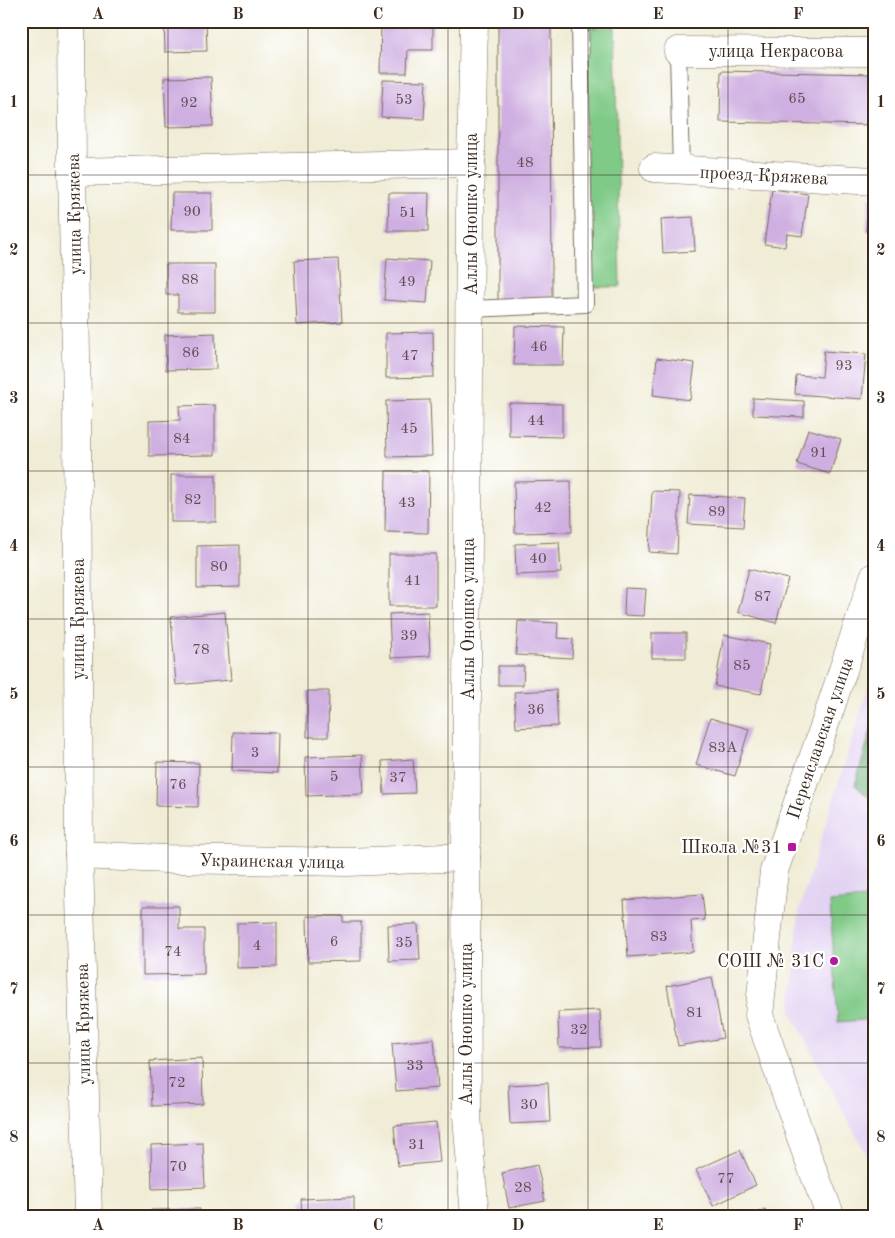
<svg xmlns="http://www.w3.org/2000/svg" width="895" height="1238" viewBox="0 0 895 1238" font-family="'Old Standard TT',serif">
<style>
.built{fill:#e3d3f3}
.green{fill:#80ca88;stroke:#5e7a53}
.forest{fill:#68ae74;stroke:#526c49}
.building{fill:#cfafe1}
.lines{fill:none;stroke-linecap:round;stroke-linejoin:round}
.lane-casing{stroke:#7a6e5e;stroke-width:18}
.street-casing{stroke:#7a6e5e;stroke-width:29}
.lane{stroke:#fff;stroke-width:16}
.street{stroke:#fff;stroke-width:28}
.grid{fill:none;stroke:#3b2a1e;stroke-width:1;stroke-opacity:0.55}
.poi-dot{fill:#b5179e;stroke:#fff;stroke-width:2}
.labels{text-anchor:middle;stroke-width:4.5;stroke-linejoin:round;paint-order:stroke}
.number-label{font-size:15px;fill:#604b4f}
.street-label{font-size:18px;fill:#3b2a1e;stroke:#fff}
.poi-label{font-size:18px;fill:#3b2a1e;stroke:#fff;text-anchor:end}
.neatline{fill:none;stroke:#3b2a1e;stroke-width:2}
.grid-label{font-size:16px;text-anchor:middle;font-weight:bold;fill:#3b2a1e}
</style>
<rect width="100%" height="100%" fill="#fff"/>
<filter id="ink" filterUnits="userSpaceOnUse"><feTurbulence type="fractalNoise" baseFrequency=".02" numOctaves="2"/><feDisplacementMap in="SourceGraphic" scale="10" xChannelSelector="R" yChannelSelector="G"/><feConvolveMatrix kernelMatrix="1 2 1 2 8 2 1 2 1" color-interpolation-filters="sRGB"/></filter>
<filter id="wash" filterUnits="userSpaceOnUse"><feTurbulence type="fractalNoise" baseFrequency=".0096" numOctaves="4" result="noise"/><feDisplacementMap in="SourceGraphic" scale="20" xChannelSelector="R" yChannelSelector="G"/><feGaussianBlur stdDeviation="1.12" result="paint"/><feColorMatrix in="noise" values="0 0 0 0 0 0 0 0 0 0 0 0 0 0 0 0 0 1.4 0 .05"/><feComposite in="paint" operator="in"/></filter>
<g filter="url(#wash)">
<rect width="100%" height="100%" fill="#f0ecd5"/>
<polygon class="built" points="874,668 874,1169 791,1013 799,910"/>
<g class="green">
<polygon points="615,27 620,287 589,287 584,28"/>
<polygon points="874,898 874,1019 838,1022 830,902"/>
</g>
<polygon class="forest" points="874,719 874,793 869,798 855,785"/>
<g id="blocks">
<g class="building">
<polygon points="164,21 206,21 207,51 165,52"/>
<polygon points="381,21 433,21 433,50 408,50 407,73 380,73"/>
<polygon points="498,21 551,21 552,302 498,302"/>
<polygon points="721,71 874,74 874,125 720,122"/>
<polygon points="211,77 213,126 166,127 164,78"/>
<polygon points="383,80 426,81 424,119 381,117"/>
<polygon points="772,189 808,194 802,236 787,234 785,247 764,244"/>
<polygon points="172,193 212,193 212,230 171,230"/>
<polygon points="389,193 429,193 428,231 388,231"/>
<polygon points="869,198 874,199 874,232 866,231"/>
<polygon points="693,217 695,251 663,253 661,219"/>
<polygon points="387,258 430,261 427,303 384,300"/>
<polygon points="338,259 342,322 297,325 294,261"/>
<polygon points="166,264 215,264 215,312 178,312 178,295 166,295"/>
<polygon points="515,326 564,327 563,365 514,365"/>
<polygon points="433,332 434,377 386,378 386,333"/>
<polygon points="215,333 216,369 166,370 165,335"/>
<polygon points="824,351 866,354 862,399 795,394 796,375 822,377"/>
<polygon points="657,358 695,363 690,400 653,395"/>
<polygon points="753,398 804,401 804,417 753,415"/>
<polygon points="430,400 432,456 387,457 386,401"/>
<polygon points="509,403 562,404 562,437 509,436"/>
<polygon points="215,405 215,455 149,456 149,421 180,420 179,406"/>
<polygon points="808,429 841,439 830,474 797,464"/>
<polygon points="386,471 429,471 428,533 385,532"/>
<rect x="171" y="475" width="45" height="47"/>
<polygon points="571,481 572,532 515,533 514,482"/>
<polygon points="652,491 680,492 677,554 649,552"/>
<polygon points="690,495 745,498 743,527 688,524"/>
<polygon points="559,542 561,573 516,575 515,544"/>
<polygon points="240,545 240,587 197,588 197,546"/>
<rect x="389" y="554" width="47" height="52"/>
<polygon points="749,569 788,579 776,623 738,612"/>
<polygon points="625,588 646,589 644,616 624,615"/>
<polygon points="225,612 231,680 176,685 171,617"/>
<polygon points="428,612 430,656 391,658 389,614"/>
<polygon points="518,621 558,623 557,638 573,639 572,658 516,655"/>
<rect x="652" y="633" width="34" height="25"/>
<polygon points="724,635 770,644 761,694 715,686"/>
<polygon points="498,666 524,666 523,685 498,685"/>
<polygon points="556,690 558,726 516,728 514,692"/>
<polygon points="307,691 329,691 328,737 307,737"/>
<polygon points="710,718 749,729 735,776 696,765"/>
<polygon points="233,732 278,733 277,773 232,771"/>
<polygon points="362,755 364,794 306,796 305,757"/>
<polygon points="413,759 415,793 384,794 382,761"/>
<polygon points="157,762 199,763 198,807 156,806"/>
<polygon points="702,894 705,920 691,921 693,952 628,957 624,900"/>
<polygon points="143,906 179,906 179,929 204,929 204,974 143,975"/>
<polygon points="307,916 343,916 343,922 361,922 361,961 308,962"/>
<polygon points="277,922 277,967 237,968 237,923"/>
<polygon points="418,924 420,960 389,961 388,925"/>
<polygon points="712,977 723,1038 678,1046 667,986"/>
<polygon points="600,1010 601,1047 559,1048 558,1012"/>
<polygon points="434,1039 438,1088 396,1091 392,1043"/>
<polygon points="202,1058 203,1104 152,1106 150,1061"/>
<polygon points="548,1083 550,1122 510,1124 508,1085"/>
<polygon points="436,1122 440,1162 398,1166 394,1126"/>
<polygon points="203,1143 205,1187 152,1189 151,1145"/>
<polygon points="740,1150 756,1185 713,1206 696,1170"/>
<polygon points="537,1165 545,1201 509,1208 502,1173"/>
<polygon points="354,1197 354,1217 302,1217 301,1199"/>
<polygon points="200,1209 200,1217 151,1217 151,1210"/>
<polygon points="765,1209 768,1217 748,1217"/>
</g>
</g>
</g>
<g filter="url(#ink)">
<use href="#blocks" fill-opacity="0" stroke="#7a6e5e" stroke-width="1"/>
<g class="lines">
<g class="lane-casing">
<g id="lane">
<polyline points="678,51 681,170"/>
<polyline points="470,309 585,304 580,21"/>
</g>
</g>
<g class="street-casing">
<g id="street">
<polyline points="71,21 72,172 77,399 79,855 88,1217"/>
<polyline points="474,21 470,209 466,857 467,1116 475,1217"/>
<polyline points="678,51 874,52"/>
<polyline points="654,168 874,181"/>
<polyline points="72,172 471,163"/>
<polyline points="79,855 166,859 348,862 466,857"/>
<polyline points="831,1217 807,1155 759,1015 774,871 825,724 874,577"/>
</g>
</g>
<use href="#lane" class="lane"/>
<use href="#street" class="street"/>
</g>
</g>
<path class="grid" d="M168,21V1217M308,21V1217M448,21V1217M588,21V1217M728,21V1217M21,175H874M21,323H874M21,471H874M21,619H874M21,767H874M21,915H874M21,1063H874"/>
<g class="poi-dot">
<rect x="787" y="842" width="10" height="10" rx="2.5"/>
<circle cx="834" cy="961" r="5"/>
</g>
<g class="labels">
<g class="number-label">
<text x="797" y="103">65</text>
<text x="404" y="104">53</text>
<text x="189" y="107">92</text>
<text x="525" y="167">48</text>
<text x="192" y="216">90</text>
<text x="408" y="217">51</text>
<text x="190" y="284">88</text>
<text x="407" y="286">49</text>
<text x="539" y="351">46</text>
<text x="191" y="357">86</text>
<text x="410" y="360">47</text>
<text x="844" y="370">93</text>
<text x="536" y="425">44</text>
<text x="409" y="433">45</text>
<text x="182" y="443">84</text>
<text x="819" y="457">91</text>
<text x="193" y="504">82</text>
<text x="407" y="507">43</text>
<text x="543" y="512">42</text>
<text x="717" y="516">89</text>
<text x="538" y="563">40</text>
<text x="219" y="571">80</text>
<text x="413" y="585">41</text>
<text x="763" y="601">87</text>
<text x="409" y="640">39</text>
<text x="201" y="654">78</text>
<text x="742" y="670">85</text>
<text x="536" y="714">36</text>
<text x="723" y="752">83А</text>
<text x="255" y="757">3</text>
<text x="334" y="781">5</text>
<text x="398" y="782">37</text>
<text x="178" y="789">76</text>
<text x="659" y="941">83</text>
<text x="334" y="946">6</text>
<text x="404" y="947">35</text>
<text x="257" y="950">4</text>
<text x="173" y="956">74</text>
<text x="695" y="1017">81</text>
<text x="579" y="1034">32</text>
<text x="415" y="1070">33</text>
<text x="177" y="1087">72</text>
<text x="529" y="1109">30</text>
<text x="417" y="1149">31</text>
<text x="178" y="1171">70</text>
<text x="726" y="1183">77</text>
<text x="523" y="1192">28</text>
</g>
<g class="street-label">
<text x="776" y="57">улица Некрасова</text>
<text transform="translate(764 175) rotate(3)" y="6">проезд Кряжева</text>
<text transform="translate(74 214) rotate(-91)" y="6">улица Кряжева</text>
<text transform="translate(471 214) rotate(-90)" y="6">Аллы Оношко улица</text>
<text transform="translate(78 619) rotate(-90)" y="6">улица Кряжева</text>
<text transform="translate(468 619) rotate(-90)" y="6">Аллы Оношко улица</text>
<text transform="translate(820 738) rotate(-71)" y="6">Переяславская улица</text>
<text transform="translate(272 861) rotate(1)" y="6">Украинская улица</text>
<text transform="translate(83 1024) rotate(-91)" y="6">улица Кряжева</text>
<text transform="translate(466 1024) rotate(-90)" y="6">Аллы Оношко улица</text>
</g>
<g class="poi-label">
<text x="782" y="853">Школа №31</text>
<text x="824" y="967">СОШ № 31С</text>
</g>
</g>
<rect width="895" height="1238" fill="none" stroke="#fff" stroke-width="55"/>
<rect x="28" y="28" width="840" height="1182" class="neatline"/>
<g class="grid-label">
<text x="98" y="19">A</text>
<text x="238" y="19">B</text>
<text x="378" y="19">C</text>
<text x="518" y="19">D</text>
<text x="658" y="19">E</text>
<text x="798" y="19">F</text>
<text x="14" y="107">1</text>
<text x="881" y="107">1</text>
<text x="14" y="255">2</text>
<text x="881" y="255">2</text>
<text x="14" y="403">3</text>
<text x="881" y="403">3</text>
<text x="14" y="551">4</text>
<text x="881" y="551">4</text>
<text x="14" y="699">5</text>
<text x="881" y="699">5</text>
<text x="14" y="846">6</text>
<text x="881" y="846">6</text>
<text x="14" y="994">7</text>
<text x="881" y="994">7</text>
<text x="14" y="1142">8</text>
<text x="881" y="1142">8</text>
<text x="98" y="1230">A</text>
<text x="238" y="1230">B</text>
<text x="378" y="1230">C</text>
<text x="518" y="1230">D</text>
<text x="658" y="1230">E</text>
<text x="798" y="1230">F</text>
</g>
</svg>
